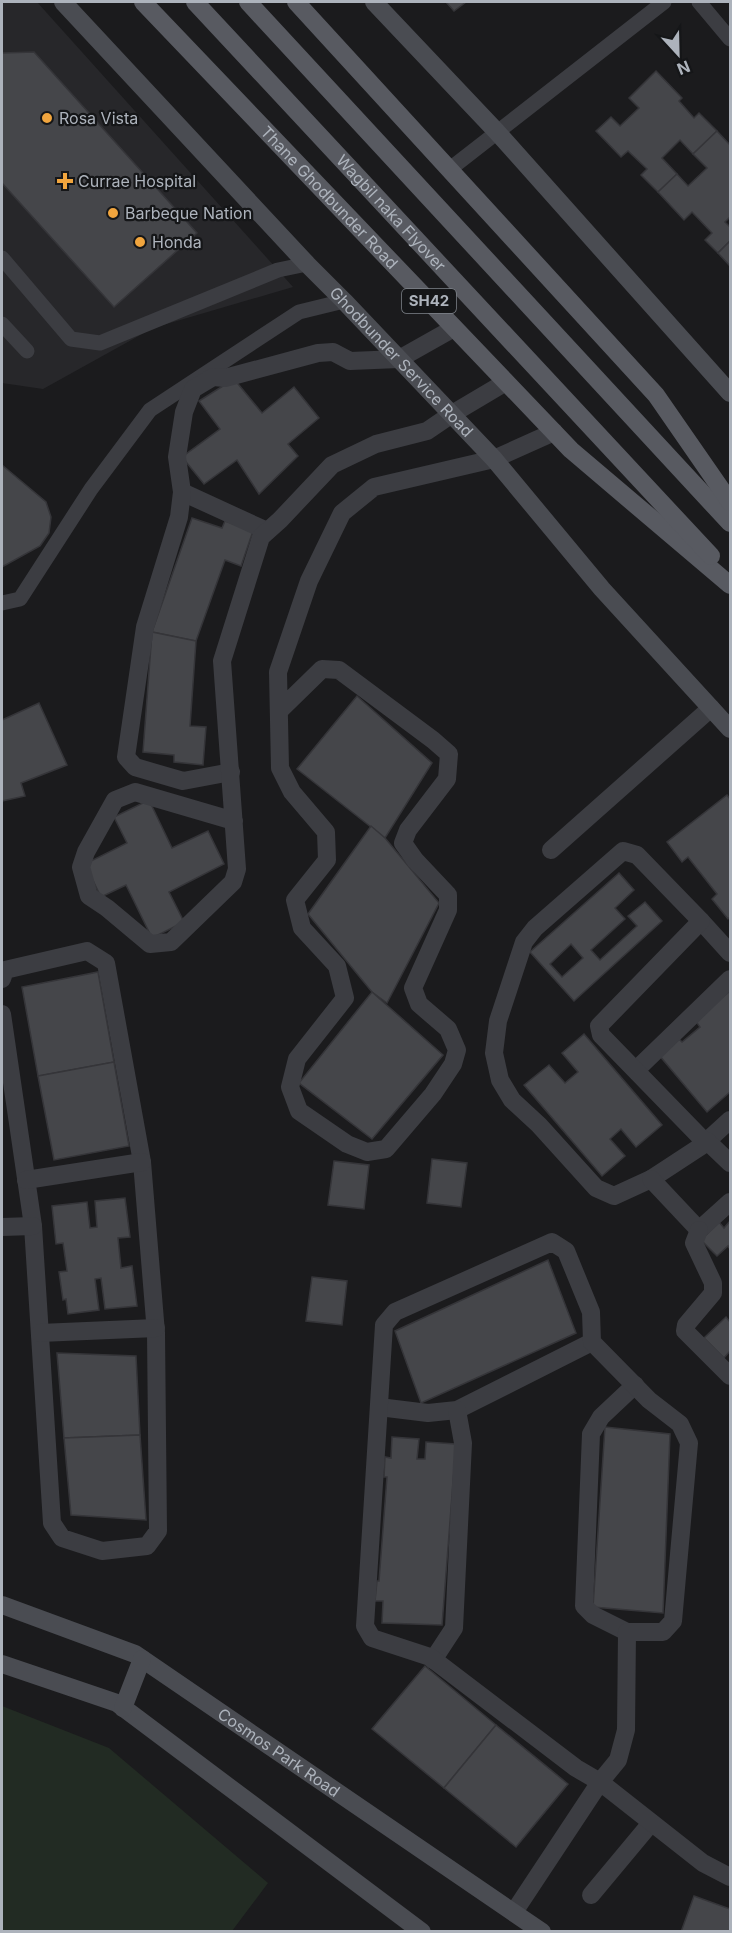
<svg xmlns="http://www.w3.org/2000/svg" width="732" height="1933" viewBox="0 0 732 1933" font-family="Inter,sans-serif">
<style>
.built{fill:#27272a}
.green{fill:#222b23}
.building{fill:#45464a;stroke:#353539;stroke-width:1.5;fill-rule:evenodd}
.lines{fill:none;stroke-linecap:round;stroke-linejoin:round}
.lane{stroke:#3c3d42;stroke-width:15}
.street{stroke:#3c3d42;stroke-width:18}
.secondary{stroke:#4a4c52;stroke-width:18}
.primary{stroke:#585a61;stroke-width:18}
.poi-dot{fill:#f1a53e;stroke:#151618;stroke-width:2}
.labels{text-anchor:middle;stroke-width:4.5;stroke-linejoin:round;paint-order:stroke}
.shield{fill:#151618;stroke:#7f848b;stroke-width:1.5}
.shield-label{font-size:15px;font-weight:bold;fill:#adb3bc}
.poi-label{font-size:16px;fill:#adb3bc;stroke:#151618;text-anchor:start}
.street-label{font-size:16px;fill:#adb3bc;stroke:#151618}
</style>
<rect width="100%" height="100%" fill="#1b1b1d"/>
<polygon class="built" points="2,2 37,2 293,287 153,328 43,389 2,383"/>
<polygon class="green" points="2,1706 109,1748 268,1883 232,1931 2,1931"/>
<g class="building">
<polygon points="446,2 466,2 454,11"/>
<polygon points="34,52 197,233 114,307 2,183 2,53"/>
<polygon points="656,71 682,98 679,101 694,118 699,113 717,131 693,154 680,140 662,158 677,174 658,192 641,175 647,169 628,151 621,157 596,131 611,117 620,126 639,108 629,98"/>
<polygon points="717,131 730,145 730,217 725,222 730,227 730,241 718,253 705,240 712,233 692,212 684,220 658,192 677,174 688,186 707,168 693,154"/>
<polygon points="730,241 730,266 718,253"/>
<polygon points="234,379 262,413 294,387 319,418 288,444 298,456 259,494 237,460 204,484 182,457 220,429 199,401"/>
<polygon points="2,465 46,502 51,517 49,533 40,546 2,567"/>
<polygon points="192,518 222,528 225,521 253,531 241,566 225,560 196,641 152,632"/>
<polygon points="152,632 196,641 190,726 206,727 203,765 174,762 174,755 143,752"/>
<polygon points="357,696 432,763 385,838 297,769"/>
<polygon points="39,703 67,765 21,783 25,796 2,801 2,720"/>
<polygon points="727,795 730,799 730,917 728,919 712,899 717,894 688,857 682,862 667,842"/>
<polygon points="149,800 172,848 208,831 224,864 169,892 184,922 152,938 126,885 101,897 85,864 127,843 114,817"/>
<polygon points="371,826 385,838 439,903 387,1003 372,992 308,914"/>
<path d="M619,873L634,890L615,908L625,919L591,950L600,960L637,926L628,916L645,902L662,921L574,1001L530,952ZM571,944L583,958L562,977L550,964Z"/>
<polygon points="98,972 114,1062 38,1076 22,987"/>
<polygon points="730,991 730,1092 707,1112 659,1055 679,1039 682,1042 700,1027 695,1020"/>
<polygon points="372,992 443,1055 372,1139 299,1083"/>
<polygon points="584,1034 662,1125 636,1147 621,1129 610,1139 625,1156 602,1176 524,1085 549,1065 565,1083 578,1072 562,1053"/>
<polygon points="114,1062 129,1146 54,1160 38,1076"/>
<polygon points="432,1159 467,1163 461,1207 427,1203"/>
<polygon points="334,1161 369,1165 364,1209 328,1205"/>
<polygon points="125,1198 130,1237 118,1238 121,1268 132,1266 137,1306 105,1309 101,1278 95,1279 99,1310 68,1314 66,1299 63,1300 59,1272 67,1271 63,1243 56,1244 52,1206 87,1202 90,1228 97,1227 95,1201"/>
<polygon points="730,1221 730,1249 728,1246 717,1256 701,1240 719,1222 724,1228"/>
<polygon points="548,1260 576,1333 421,1403 395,1331"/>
<polygon points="312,1277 347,1281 342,1325 306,1321"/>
<polygon points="726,1317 730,1322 730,1351 724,1358 704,1338"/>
<polygon points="57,1353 136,1356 140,1435 64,1438"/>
<polygon points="605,1427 670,1434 663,1613 593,1607"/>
<polygon points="140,1435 146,1520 71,1515 64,1438"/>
<polygon points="392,1437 419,1439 417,1459 425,1459 426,1442 456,1444 442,1625 382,1623 383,1601 375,1601 377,1581 379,1581 387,1477 384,1477 385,1457 391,1458"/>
<polygon points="425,1666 496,1725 444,1788 372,1729"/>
<polygon points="496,1725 568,1784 516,1847 444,1788"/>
<polygon points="694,1896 730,1909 730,1932 681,1932"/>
</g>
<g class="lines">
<g class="lane">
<polyline points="699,2 730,39"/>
<polyline points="450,169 664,2"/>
<polyline points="2,258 71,339 100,343 278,270 307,264"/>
<polyline points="2,324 27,351"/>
<polyline points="2,603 20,599 91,489 150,410 299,312 344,301"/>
</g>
<g class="street">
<polyline points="182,492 267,531"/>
<polyline points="279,711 322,669 339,670 433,740 449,754 447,779 408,830 403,843 415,860 448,895 448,910 413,988 419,1004 448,1029 457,1050 453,1064 433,1094 386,1149 367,1152 347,1144 299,1111 290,1087 297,1059 345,998 337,966 302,928 295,900 327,860 326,832 292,792 280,768 278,672 309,581 342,513 374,487 494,459 554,432"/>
<polyline points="231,772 183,781 135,767 126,757 145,627 179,517 182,492 177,457 184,412 193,389 213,377 225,378 318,353 333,352 350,361 399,359 454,328"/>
<polyline points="234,821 135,792 115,800 86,852 81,867 89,896 107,908 150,944 171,942 233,882 237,869 222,661 261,537 280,520 332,465 376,444 427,431 452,414 506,382"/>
<polyline points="551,850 711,708"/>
<polyline points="701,921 730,953"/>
<polyline points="2,979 5,970 87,951 106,963 142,1162 156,1333 158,1531 147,1546 102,1551 62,1538 52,1523 33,1226 2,1014"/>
<polyline points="636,1070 730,979"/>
<polyline points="707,1141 730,1120"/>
<polyline points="706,1143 651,1179 614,1196 596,1188 539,1125 512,1100 500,1080 494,1053 498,1021 524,942 535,928 623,851 637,855 701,921 599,1026 601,1035 706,1143 707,1141 730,1163"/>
<polyline points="651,1179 699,1230 730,1202"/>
<polyline points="26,1180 142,1162"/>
<polyline points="2,1227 33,1226"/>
<polyline points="699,1230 694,1243 713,1283 713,1293 686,1325 685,1331 730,1376"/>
<polyline points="40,1333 156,1328"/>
<polyline points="379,1407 428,1413 457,1410 592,1342"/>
<polyline points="627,1632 593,1615 584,1606 591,1434 601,1417 635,1385"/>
<polyline points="433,1660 454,1628 463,1443 457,1410"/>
<polyline points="591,1895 651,1823"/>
<polyline points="514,1912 600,1782 576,1768 430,1657 372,1638 365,1626 384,1325 395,1312 552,1242 566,1251 591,1312 592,1342 649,1400 680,1424 689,1443 673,1621 663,1632 627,1632 626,1730 618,1760 600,1782 703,1863 730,1877"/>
</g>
<g class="secondary">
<path id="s1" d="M63,2L307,264L344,301L494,459L602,589L730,729"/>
<polyline points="374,2 497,132 730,393"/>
<path id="s2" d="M2,1605L135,1654L542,1932"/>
<polyline points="2,1664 117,1703 422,1932"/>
<polyline points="123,1708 142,1659"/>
</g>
<g class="primary">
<path id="s3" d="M143,2L571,450L730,585"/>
<path id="s4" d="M195,2L711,556"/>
<polyline points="248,2 730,523"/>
<polyline points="296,2 656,395 730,502"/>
</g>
</g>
<g class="poi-dot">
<circle cx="47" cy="118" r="6"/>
<path d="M62 172h6v6h6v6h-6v6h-6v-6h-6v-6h6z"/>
<circle cx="113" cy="213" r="6"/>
<circle cx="140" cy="242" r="6"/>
</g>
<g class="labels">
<rect class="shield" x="402" y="289" width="54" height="24" rx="4.5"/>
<g class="shield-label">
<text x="429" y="306">SH42</text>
</g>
<g class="poi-label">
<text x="59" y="124">Rosa Vista</text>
<text x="78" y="187">Currae Hospital</text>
<text x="125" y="219">Barbeque Nation</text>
<text x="152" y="248">Honda</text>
</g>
<g class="street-label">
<text dy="6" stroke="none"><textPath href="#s3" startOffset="270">Thane Ghodbunder Road</textPath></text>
<text dy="6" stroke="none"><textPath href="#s4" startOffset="288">Wagbil naka Flyover</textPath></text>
<text dy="6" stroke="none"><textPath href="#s1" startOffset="494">Ghodbunder Service Road</textPath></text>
<text dy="6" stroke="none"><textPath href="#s2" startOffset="316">Cosmos Park Road</textPath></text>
</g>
</g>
<rect width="732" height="1933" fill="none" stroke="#adb3bc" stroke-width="6"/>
<g transform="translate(678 54) rotate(158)" stroke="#151618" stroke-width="4.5" paint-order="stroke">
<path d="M0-4.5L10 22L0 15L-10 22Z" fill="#adb3bc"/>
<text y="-9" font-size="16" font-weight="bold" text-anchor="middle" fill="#adb3bc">N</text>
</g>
</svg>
